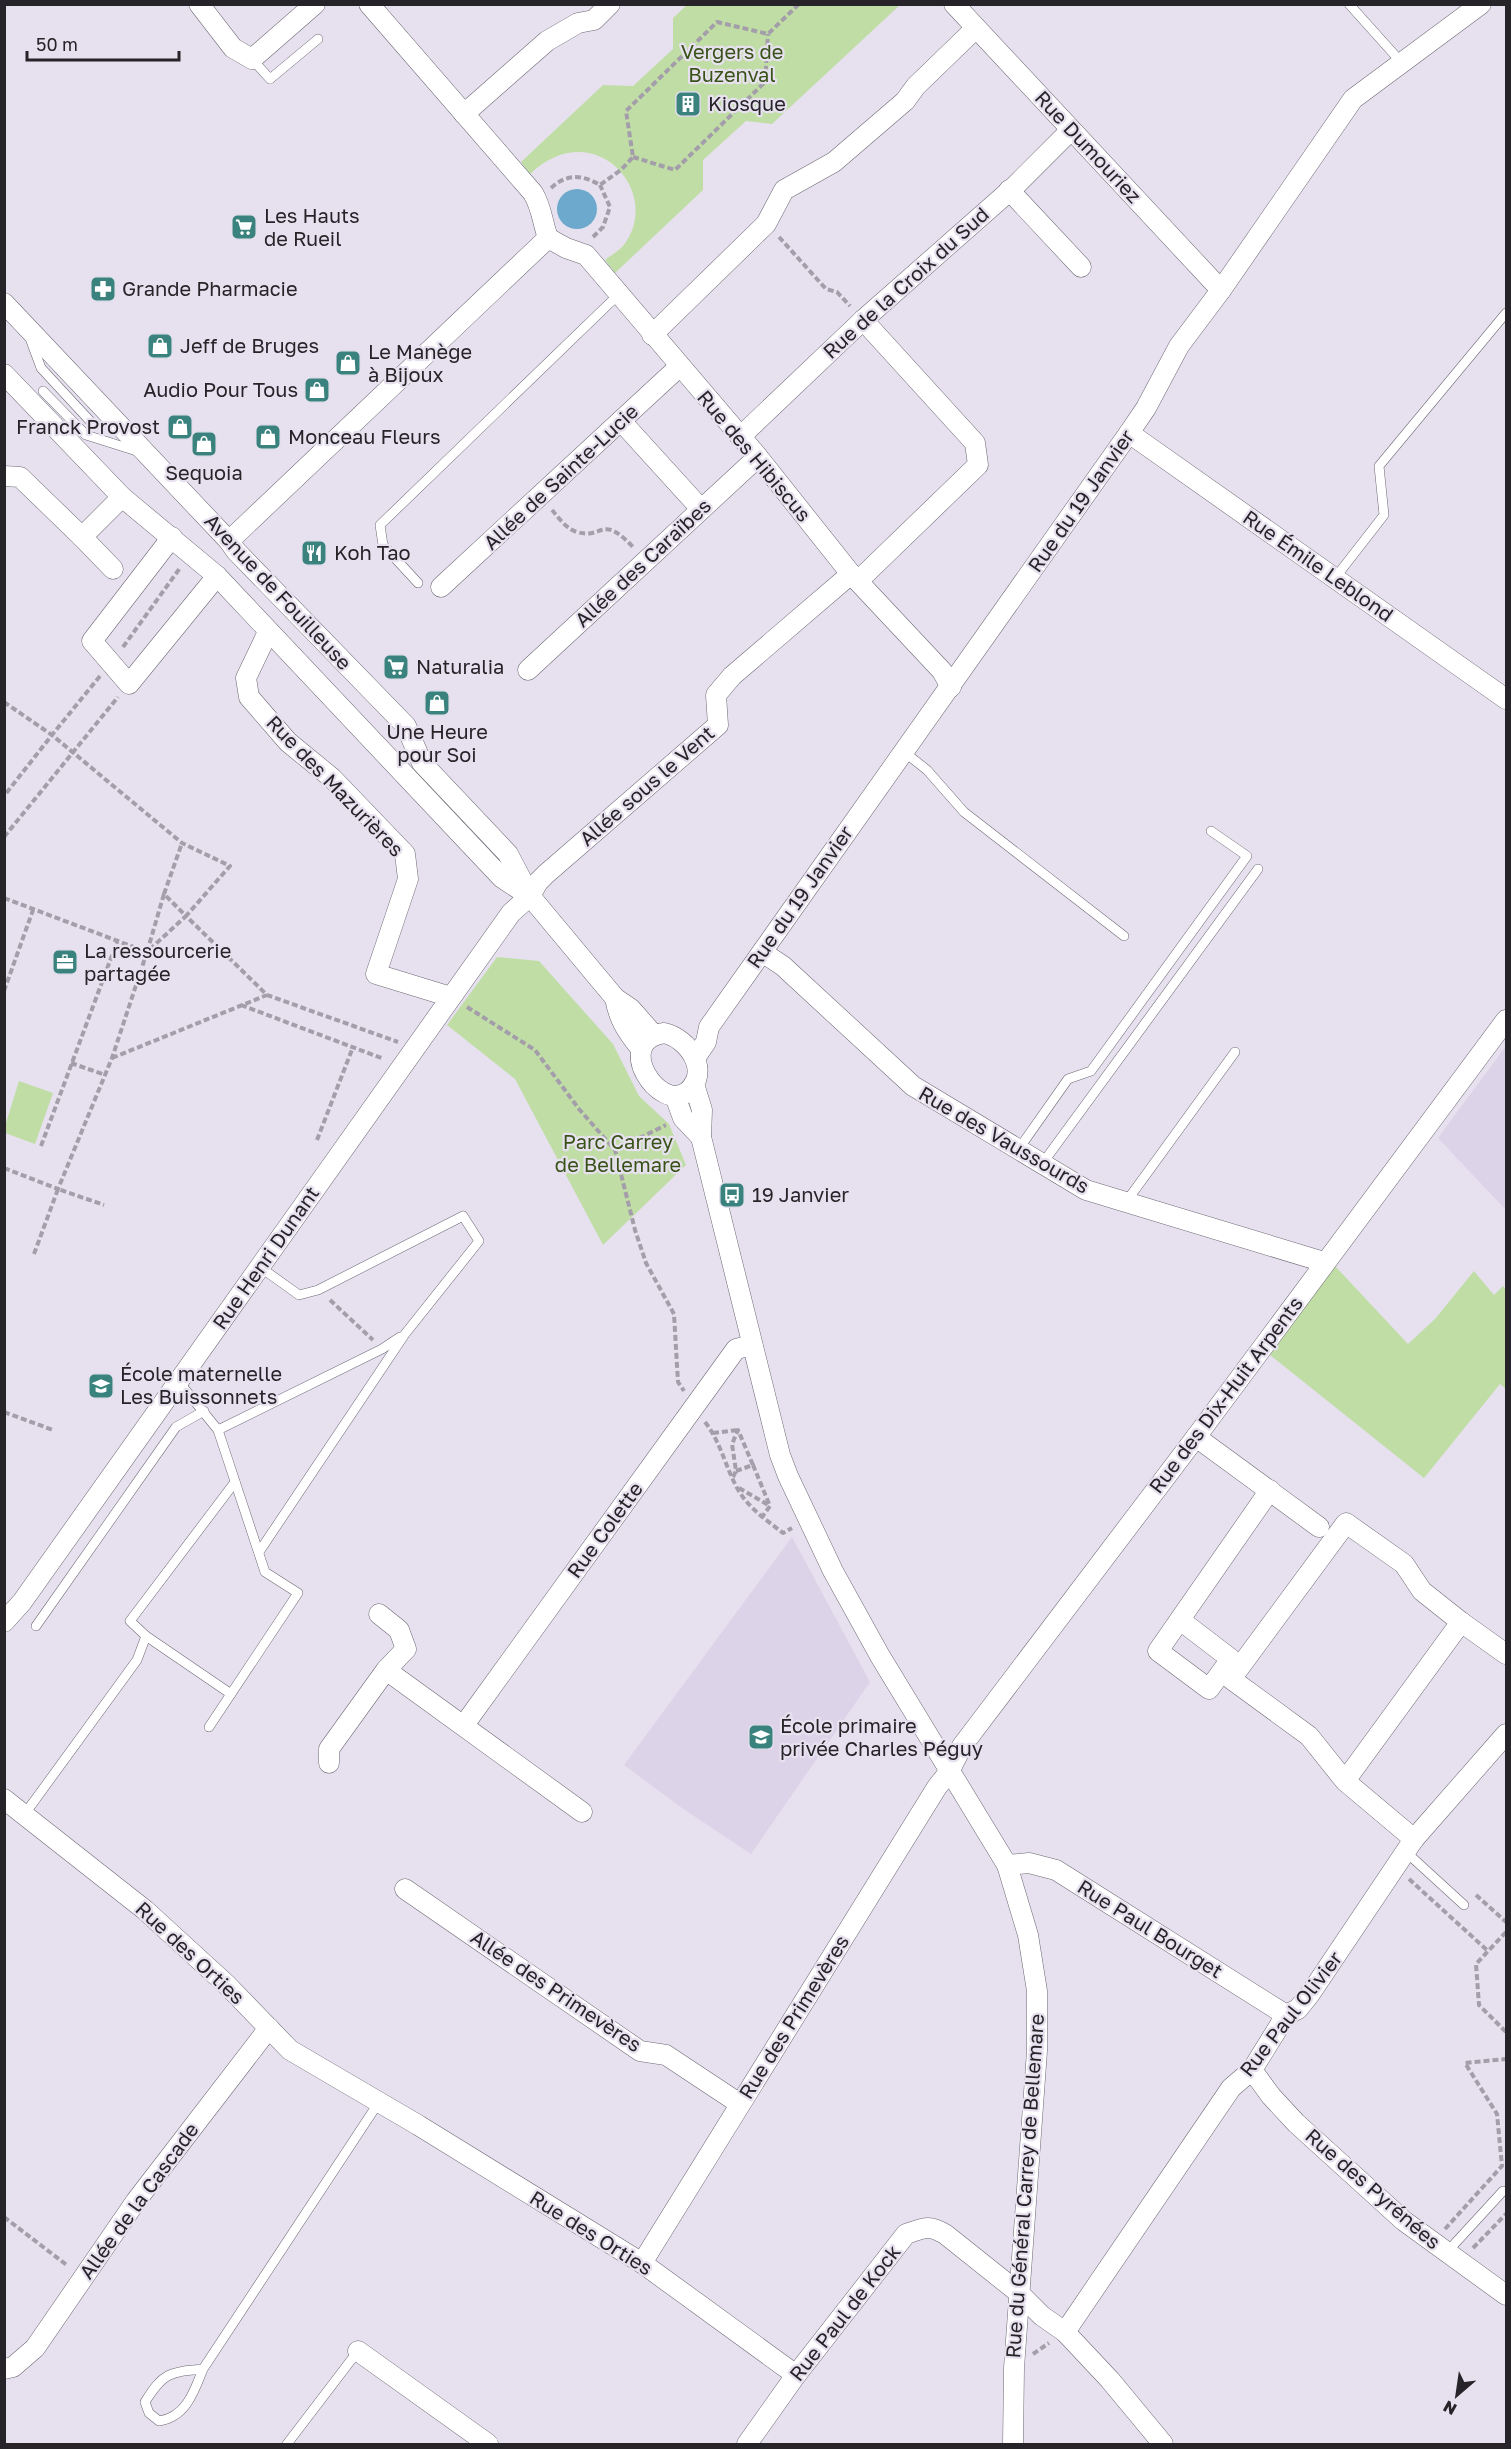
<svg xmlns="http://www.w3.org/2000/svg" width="1511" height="2449" viewBox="0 0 1511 2449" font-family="'Golos Text',sans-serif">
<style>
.built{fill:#dcd3e8}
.green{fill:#c0dda6}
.water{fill:#6da8cd}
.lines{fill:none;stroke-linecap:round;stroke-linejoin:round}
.lane-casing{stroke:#6d6874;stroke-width:10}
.street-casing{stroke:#6d6874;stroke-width:21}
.path{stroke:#a39ea9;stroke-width:4;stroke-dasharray:6 3;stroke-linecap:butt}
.lane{stroke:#fff;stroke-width:9}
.street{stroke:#fff;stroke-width:20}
.labels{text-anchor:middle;stroke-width:4.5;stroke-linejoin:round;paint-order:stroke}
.park-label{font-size:20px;fill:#385218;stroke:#e7e1ef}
.poi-label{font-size:20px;fill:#262429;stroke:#e7e1ef;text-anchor:start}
.street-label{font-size:20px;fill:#262429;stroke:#e7e1ef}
</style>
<rect width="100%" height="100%" fill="#e7e1ef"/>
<g class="built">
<polygon points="1506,1046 1506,1210 1438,1138"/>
<polygon points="792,1537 870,1682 751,1854 682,1808 624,1765"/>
</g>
<g class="green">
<path d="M688,4L900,5L772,124L746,121L703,160V190L615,273L605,260C610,256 619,251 623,246C665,193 594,113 530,174L521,162L603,85L633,86L673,49V18Z"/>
<polygon points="497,957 539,961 613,1044 639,1096 669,1124 686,1165 603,1245 515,1079 447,1025"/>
<polygon points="19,1081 53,1093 35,1144 5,1133 5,1126"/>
<polygon points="1335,1266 1408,1344 1435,1319 1474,1271 1494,1295 1503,1286 1506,1289 1506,1389 1500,1384 1424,1478 1270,1355"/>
</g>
<circle class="water" cx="577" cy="209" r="20"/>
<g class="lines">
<g class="lane-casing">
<g id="lane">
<polyline points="1349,4 1401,62"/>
<polyline points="252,59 270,79 318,39"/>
<polyline points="31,341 41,368 91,422"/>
<polyline points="43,391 86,435 140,452"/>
<polyline points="1335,578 1384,515 1379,466 1506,313"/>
<polyline points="418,583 383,545 380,525 618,295"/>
<polyline points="903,751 927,770 964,812 1124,936"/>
<polyline points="1018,1150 1068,1079 1091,1071 1247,856 1211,831"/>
<polyline points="1042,1164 1258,869"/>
<polyline points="1126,1202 1235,1052"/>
<polyline points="179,1382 218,1430 265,1572 298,1593 209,1727"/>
<polyline points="218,1430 382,1349 400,1337"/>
<polyline points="259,1552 405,1334 479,1241 463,1216 318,1290 299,1295 260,1267"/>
<polyline points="36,1626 176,1427 204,1411"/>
<polyline points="231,1694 146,1636 130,1621 235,1482"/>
<polyline points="24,1815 137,1660 146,1636"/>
<polyline points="1406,1852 1464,1905"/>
<polyline points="1447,2252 1503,2191"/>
<path d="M203,2369C169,2372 163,2373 145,2402L149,2413L159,2421C186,2417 194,2392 203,2369L379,2102"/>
<polyline points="287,2444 358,2351"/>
</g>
</g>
<g class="street-casing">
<g id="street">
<polyline points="199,4 233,48 252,59 315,4"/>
<path d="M369,4L533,193C542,208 542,221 548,238"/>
<polyline points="954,4 1221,290"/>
<polyline points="464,114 547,41 578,23 594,20 610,4"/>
<polyline points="1009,190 1081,267"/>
<polyline points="548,238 566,248 586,255 758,457 851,574 942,671 951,687"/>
<polyline points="4,303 229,541 236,551 406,726 422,763 508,854 530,896 615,998 631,1009 653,1034"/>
<polyline points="652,335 766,224 784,190 834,162 905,101 916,86 976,28"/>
<polyline points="4,374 122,497 217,576 502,878 528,895"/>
<polyline points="621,421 701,509"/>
<polyline points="1129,433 1506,699"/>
<polyline points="740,437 863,320 1014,187 1071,130"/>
<polyline points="4,476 20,477 82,537 122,497"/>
<polyline points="82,537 113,569"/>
<polyline points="172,537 92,641 129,684 217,576"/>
<polyline points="229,541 548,238"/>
<polyline points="858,581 978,465 975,443 863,320"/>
<polyline points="441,587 680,366"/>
<polyline points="268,632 246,678 249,697 288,742 332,778 405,854 408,879 376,974 451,997"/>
<polyline points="528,670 758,457"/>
<polyline points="762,952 783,966 913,1086 1086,1190 1324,1262"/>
<path d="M615,998C619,1020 627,1032 641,1049"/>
<path d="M664,1033C688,1038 712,1072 687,1092C659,1113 612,1041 664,1033Z"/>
<polyline points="695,1058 706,1042 709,1027 1129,433 1146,408 1179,346 1221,290 1353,99 1481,4"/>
<polyline points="694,1084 702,1110 701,1137 780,1455 788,1476 833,1571 880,1656 1007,1865 1028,1935 1037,1991 1037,2051 1014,2368 1013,2444"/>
<polyline points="675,1096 683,1118 701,1137"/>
<polyline points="1196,1437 1319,1527"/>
<polyline points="379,1614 399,1630 406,1649 386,1670"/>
<polyline points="1180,1620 1231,1659 1209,1689 1158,1651 1270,1490"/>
<polyline points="4,1622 22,1602 511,913 530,896 538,882 546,874 718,725 716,695 732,676 851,574"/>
<polyline points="1461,1622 1506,1654"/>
<polyline points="464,1725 736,1349 752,1345"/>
<polyline points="329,1763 329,1749 386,1670 582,1812"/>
<polyline points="1345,1781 1461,1622 1422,1591 1404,1564 1346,1523 1231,1679 1309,1736 1345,1781 1414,1839"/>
<polyline points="4,1799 145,1910 227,1985 290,2050 418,2125 642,2263 796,2375"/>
<polyline points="1007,1865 1029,1863 1056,1870 1286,2015"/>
<polyline points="405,1889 640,2051 666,2055 740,2104"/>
<polyline points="1252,2070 1271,2096 1296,2123 1404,2221 1506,2295"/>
<polyline points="642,2263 937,1787 949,1772 962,1746 1196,1437 1506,1020"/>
<polyline points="1065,2332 1231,2088 1252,2070 1286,2015 1298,2009 1310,1994 1414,1839 1506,1734"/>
<polyline points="358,2351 488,2444"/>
<polyline points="4,2369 13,2367 35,2348 136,2201 269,2028"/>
<path d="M747,2444L796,2375L906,2234C924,2228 928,2224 945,2234L1019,2293L1042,2316L1065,2332L1110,2380L1163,2444"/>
</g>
</g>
<g class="path">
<polyline points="633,157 675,170 765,82 768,34"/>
<path d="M551,188C567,173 583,175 600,185L621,170L633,157L626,111L717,22L768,34L799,4"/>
<polyline points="593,237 603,227 610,207 600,185"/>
<polyline points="779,237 826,289 837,292 850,306"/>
<path d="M552,510C559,518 566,529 577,532C603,540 601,513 633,547"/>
<polyline points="123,647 180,568"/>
<polyline points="100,676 52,735 182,843 230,866 186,916 164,894 182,843"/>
<polyline points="4,702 52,735 4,796"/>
<polyline points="4,837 118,697"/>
<polyline points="4,898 147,952 164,894"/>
<polyline points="4,991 33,910"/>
<polyline points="241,1005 384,1059"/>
<polyline points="467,1007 535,1050 579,1109 615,1150 635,1230 646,1263 674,1314 678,1382 684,1391"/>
<polyline points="112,1058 267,995"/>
<polyline points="71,1063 105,1075"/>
<polyline points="317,1140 353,1047"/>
<polyline points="41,1146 117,942"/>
<polyline points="615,1150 666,1125"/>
<polyline points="4,1168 58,1189 112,1058 147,952 186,916 267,995 398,1042"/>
<polyline points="34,1254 58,1189 104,1205"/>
<polyline points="330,1300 373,1340"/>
<polyline points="4,1412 53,1430"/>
<path d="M705,1422C720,1441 725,1465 736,1486C747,1507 765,1519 783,1533L792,1528"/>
<polyline points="713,1433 738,1430"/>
<polyline points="736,1471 753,1465 770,1506"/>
<polyline points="733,1477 736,1471 732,1444 738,1430 753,1465"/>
<polyline points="739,1488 770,1506 762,1517"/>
<polyline points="1409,1879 1488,1951"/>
<polyline points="1476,1895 1506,1922"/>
<polyline points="1506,1932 1476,1964 1479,2005 1506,2032"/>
<polyline points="4,2217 68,2266"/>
<polyline points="1445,2229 1502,2166 1497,2114 1465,2063 1506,2059"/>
<polyline points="1473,2248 1506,2214"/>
<polyline points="1033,2354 1049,2343"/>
</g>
<use href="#lane" class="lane"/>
<use href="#street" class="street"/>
</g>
<defs>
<g id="building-square" transform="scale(1.35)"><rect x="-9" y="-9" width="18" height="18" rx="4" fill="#3a827d" stroke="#e7e1ef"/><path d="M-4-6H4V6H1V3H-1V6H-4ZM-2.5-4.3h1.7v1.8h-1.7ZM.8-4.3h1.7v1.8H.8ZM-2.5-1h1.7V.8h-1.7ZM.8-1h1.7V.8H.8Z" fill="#fff"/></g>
<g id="supermarket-square" transform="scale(1.35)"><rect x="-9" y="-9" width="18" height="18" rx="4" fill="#3a827d" stroke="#e7e1ef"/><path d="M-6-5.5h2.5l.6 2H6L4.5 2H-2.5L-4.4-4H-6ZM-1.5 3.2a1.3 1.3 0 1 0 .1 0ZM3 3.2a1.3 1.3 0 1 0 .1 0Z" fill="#fff"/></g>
<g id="pharmacy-square" transform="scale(1.35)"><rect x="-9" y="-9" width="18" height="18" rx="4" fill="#3a827d" stroke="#e7e1ef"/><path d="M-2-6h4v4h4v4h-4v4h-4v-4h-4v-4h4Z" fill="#fff"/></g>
<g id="shop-square" transform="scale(1.35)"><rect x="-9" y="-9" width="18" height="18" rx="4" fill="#3a827d" stroke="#e7e1ef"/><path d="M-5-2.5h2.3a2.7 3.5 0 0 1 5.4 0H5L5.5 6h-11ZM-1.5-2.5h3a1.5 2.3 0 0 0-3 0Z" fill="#fff"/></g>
<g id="restaurant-square" transform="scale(1.35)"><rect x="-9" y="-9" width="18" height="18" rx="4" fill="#3a827d" stroke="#e7e1ef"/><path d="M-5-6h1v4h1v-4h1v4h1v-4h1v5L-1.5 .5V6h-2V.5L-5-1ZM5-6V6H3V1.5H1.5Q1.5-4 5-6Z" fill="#fff"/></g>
<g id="office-square" transform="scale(1.35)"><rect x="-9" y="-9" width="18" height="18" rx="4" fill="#3a827d" stroke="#e7e1ef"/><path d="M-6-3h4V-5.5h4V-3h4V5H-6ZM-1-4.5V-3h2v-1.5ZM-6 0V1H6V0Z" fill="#fff"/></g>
<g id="bus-square" transform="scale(1.35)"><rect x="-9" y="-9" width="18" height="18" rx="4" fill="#3a827d" stroke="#e7e1ef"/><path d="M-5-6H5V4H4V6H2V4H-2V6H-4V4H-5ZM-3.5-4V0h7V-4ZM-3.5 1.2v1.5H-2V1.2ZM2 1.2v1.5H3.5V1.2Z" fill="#fff"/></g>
<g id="school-square" transform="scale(1.35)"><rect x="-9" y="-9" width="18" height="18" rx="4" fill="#3a827d" stroke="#e7e1ef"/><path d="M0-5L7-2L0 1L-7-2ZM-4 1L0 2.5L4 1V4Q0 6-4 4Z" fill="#fff"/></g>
</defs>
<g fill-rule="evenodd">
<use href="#building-square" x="688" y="104"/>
<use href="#supermarket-square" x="244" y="227"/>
<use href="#pharmacy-square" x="103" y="289"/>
<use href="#shop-square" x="160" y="346"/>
<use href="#shop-square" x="348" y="363"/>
<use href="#shop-square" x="317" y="390"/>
<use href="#shop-square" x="180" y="427"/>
<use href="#shop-square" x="268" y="437"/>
<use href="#shop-square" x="204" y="444"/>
<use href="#restaurant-square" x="314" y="553"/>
<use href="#supermarket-square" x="396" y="667"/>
<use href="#shop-square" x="437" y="703"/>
<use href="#office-square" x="65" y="962"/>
<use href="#bus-square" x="732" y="1195"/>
<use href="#school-square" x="101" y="1386"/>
<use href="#school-square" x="761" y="1737"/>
</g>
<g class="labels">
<g class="park-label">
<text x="732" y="59">Vergers de<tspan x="732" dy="23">Buzenval</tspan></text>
<text x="618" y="1149">Parc Carrey<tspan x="618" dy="23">de Bellemare</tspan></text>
</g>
<g class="poi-label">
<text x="708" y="111">Kiosque</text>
<text x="264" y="223">Les Hauts<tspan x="264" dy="23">de Rueil</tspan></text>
<text x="122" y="296">Grande Pharmacie</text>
<text x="180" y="353">Jeff de Bruges</text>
<text x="368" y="359">Le Manège<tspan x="368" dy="23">à Bijoux</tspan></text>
<text x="298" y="397" text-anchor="end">Audio Pour Tous</text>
<text x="160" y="434" text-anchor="end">Franck Provost</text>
<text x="288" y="444">Monceau Fleurs</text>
<text x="204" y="480" text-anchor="middle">Sequoia</text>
<text x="334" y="560">Koh Tao</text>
<text x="416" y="674">Naturalia</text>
<text x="437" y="739" text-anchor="middle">Une Heure<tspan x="437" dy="23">pour Soi</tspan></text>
<text x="84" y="958">La ressourcerie<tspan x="84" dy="23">partagée</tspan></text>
<text x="752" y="1202">19 Janvier</text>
<text x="120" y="1381">École maternelle<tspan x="120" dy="23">Les Buissonnets</tspan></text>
<text x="780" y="1733">École primaire<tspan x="780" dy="23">privée Charles Péguy</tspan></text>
</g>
<g class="street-label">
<text transform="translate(1088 147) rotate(47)" y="7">Rue Dumouriez</text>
<text transform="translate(906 283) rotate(-42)" y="7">Rue de la Croix du Sud</text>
<text transform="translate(754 456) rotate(50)" y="7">Rue des Hibiscus</text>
<text transform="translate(561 477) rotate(-43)" y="7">Allée de Sainte-Lucie</text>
<text transform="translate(1081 501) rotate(-55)" y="7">Rue du 19 Janvier</text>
<text transform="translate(643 563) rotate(-43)" y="7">Allée des Caraïbes</text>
<text transform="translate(1318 566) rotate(35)" y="7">Rue Émile Leblond</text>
<text transform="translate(278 592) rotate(47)" y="7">Avenue de Fouilleuse</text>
<text transform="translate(335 786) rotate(46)" y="7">Rue des Mazurières</text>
<text transform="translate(647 786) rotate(-41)" y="7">Allée sous le Vent</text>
<text transform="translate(800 897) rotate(-55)" y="7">Rue du 19 Janvier</text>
<text transform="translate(1004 1140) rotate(30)" y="7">Rue des Vaussourds</text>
<text transform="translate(266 1258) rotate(-55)" y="7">Rue Henri Dunant</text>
<text transform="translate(1226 1395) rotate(-53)" y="7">Rue des Dix-Huit Arpents</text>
<text transform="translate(605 1530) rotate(-54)" y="7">Rue Colette</text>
<text transform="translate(1150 1929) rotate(32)" y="7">Rue Paul Bourget</text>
<text transform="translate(190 1953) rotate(43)" y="7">Rue des Orties</text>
<text transform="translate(556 1991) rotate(34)" y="7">Allée des Primevères</text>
<text transform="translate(1291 2014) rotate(-52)" y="7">Rue Paul Olivier</text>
<text transform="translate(794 2017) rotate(-58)" y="7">Rue des Primevères</text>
<text transform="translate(1025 2186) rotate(-86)" y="7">Rue du Général Carrey de Bellemare</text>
<text transform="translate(1373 2189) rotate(41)" y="7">Rue des Pyrénées</text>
<text transform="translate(139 2201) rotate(-54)" y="7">Allée de la Cascade</text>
<text transform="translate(591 2233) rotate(32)" y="7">Rue des Orties</text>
<text transform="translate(845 2313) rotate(-52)" y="7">Rue Paul de Kock</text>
</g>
</g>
<rect width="1511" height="2449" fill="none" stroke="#262429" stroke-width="12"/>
<g transform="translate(1457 2395) rotate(209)" stroke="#e7e1ef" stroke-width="4.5" paint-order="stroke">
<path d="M0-4.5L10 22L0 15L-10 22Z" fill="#262429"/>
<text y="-9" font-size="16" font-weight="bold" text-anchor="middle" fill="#262429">N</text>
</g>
<path d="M27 51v9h152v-9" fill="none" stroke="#262429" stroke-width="3"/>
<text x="36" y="51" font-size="18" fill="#262429" stroke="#e7e1ef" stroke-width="4.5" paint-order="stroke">50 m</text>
</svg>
